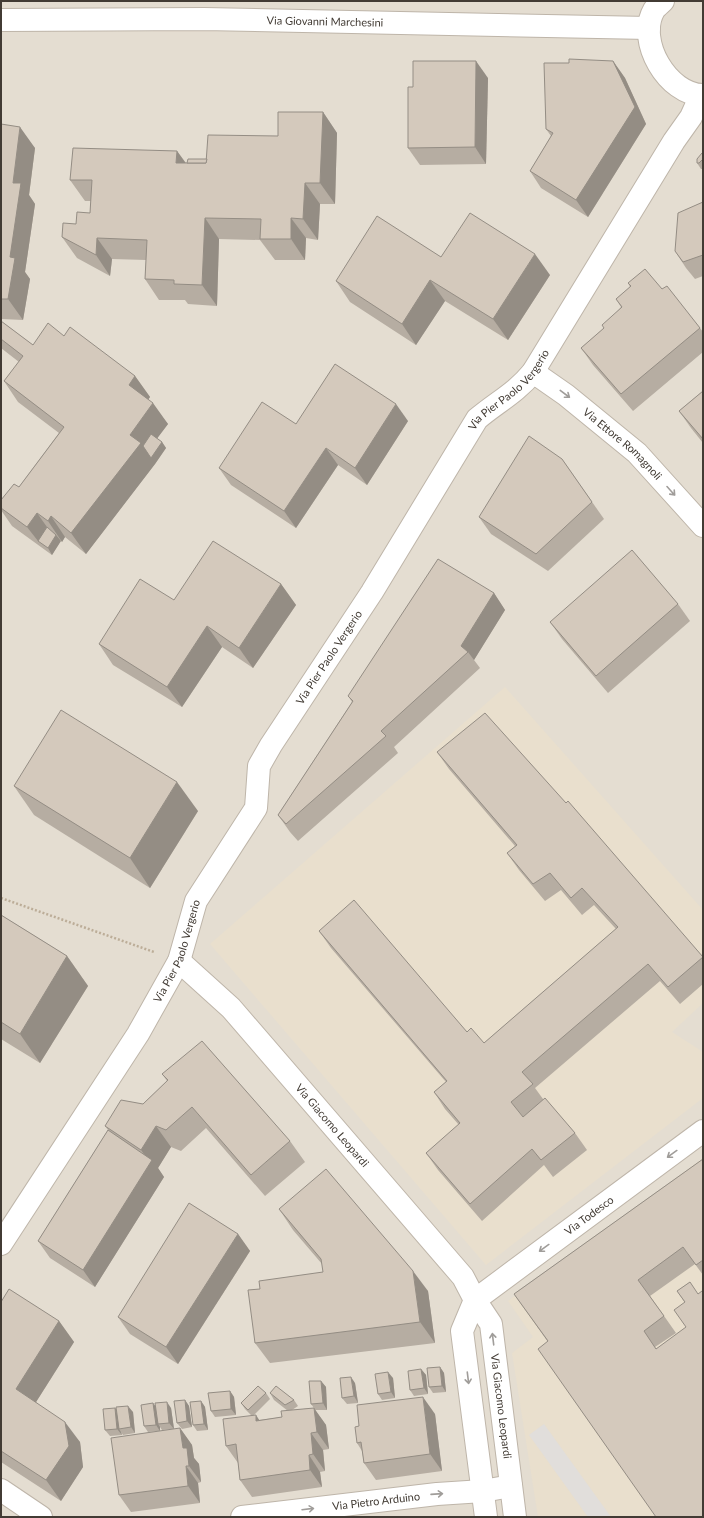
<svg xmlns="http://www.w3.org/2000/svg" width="704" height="1518" viewBox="0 0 704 1518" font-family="Lato,sans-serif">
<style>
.residential{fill:#e4ddd1}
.education{fill:#e9dfcd}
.parking{fill:#e1dedb}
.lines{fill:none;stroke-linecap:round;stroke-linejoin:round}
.minor-casing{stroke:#beb5a9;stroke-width:24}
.path{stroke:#bcad98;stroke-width:2.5;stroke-dasharray:2 2;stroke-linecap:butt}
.minor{stroke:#fff;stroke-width:22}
.wall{fill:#b6ada2}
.shaded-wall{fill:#948d84}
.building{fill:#d4c9bc;stroke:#948d84}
.oneway{stroke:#a09d9a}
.labels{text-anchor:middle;stroke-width:3;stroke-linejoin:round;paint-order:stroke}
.street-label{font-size:11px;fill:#423b34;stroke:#fff}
</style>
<rect width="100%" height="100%" fill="#f0ebe3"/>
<rect class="residential" x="1" y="1" width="702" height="1516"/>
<g class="education">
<polygon points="505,687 703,910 703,1003 672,1032 703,1052 703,1098 486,1265 210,944"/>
<polygon points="703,1158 703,1517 538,1517 512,1353 533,1337 508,1301"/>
</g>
<polygon class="parking" points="544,1424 611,1517 588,1517 529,1435"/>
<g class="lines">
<g class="minor-casing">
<g id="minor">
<path d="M663,1C660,4 656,7 654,10C636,41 668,95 703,95"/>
<path id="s1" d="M1,20L204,19L649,28"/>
<path id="s2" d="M533,372L566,395L637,453L703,526"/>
<path id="s3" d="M179,961L231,1008L463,1277L475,1300L491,1324L515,1517"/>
<path id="s4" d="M1,1244L138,1034L179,961L196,901L256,808L259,766L271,745L372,592L477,419C497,402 516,393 533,372L674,141L691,117L701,95"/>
<path id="s5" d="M475,1300L703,1131"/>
<polyline points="475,1300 462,1331 486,1517"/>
<polyline points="1,1490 41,1517"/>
<path id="s6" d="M242,1517L437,1494L483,1491L511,1486"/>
</g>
</g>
<polyline class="path" points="1,898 154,952"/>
<use href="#minor" class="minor"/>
</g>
<g class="wall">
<polygon points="613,61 625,78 646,124 588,217 541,188 530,171 551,136 546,129"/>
<polygon points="488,78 486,164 420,165 408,148 413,87"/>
<polygon points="323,112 337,133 335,204 320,204 318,240 306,238 305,260 275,260 260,240 219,239 217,306 188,304 185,300 159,300 145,279 146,260 112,259 110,276 77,258 62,237 76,224 90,213 91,201 85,201 70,180 177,151 186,163 207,159 278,136"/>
<polygon points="1,124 35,148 29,195 35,204 25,272 30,279 23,320 2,319 2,322 33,345 64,336 135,376 150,397 148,400 168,424 157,438 162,442 166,448 155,464 86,554 65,537 62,542 61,540 52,555 12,526 1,510 1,500 19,487 59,433 18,402 4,381 19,362 1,348"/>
<polygon points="703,154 703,169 701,169 697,163"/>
<polygon points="703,202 703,276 695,279 686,268 675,251"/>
<polygon points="441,257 550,275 508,340 445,301 416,345 350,302 336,281"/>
<polygon points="628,283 662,289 700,328 703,332 703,352 633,411 593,365 581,348 604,328 621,307 616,299 630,287"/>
<polygon points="703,391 703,443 691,428 679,411"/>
<polygon points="408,421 367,485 338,465 296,528 231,485 219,468 296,424"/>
<polygon points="562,459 604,519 548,571 491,534 479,517"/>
<polygon points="281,584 296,605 253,668 222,647 182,707 113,665 99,644 174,600"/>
<polygon points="494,593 505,610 474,660 480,668 394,747 398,753 298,841 290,832 278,815 352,702 348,696"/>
<polygon points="678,604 690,621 608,693 562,639 550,622"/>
<polygon points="437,752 703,956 703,984 680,1004 660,981 535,1088 543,1099 575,1133 587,1150 553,1177 544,1165 482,1221 438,1170 426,1153 459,1125 445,1109 434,1092 446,1082 331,948 319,931 484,1043 616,929 594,905 582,915 561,890 545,901 519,870 507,853 515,846 449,769"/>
<polygon points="14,786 198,811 150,888 34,815"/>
<polygon points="1,915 67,956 88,986 40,1063 1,1039"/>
<polygon points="162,1074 290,1141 305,1162 265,1196 206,1128 181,1151 171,1147 158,1168 164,1177 95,1287 50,1258 38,1241 108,1130 105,1126 143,1104 167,1081"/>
<polygon points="703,1159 703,1275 695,1264 650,1296 676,1333 655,1347 656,1349 686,1328 685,1303 677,1291 690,1282 703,1517 548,1342 514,1294"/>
<polygon points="279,1209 428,1291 435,1343 270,1363 255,1343 260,1289 323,1272 322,1264 293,1230"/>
<polygon points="238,1234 250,1251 178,1364 130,1334 118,1317"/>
<polygon points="1,1302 59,1321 74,1342 36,1402 80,1442 83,1467 61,1501 1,1462"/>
<polygon points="440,1367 444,1373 446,1392 433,1393 429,1387"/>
<polygon points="421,1369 426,1375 428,1394 414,1396 410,1390"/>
<polygon points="393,1378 395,1398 382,1400 378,1394"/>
<polygon points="321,1381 326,1387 327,1410 315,1410 326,1425 329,1449 323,1450 325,1471 320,1472 322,1487 252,1497 240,1480 238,1463 226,1446 252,1416 245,1409 241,1403 266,1393 270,1399 253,1416 259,1420 282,1417 288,1411 274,1400 270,1393 294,1400 298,1406 292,1410 314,1408 311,1404"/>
<polygon points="355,1383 358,1403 347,1404 342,1398"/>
<polygon points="230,1391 234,1397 236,1415 215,1417 211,1411"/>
<polygon points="185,1400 189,1406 192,1427 182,1429 177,1423"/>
<polygon points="201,1401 205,1407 208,1430 197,1431 193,1425"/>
<polygon points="153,1403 156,1407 171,1408 174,1429 162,1430 160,1427 160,1431 148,1432 144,1426"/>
<polygon points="115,1408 117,1410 133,1412 135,1433 123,1435 121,1432 122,1435 110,1436 105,1430"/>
<polygon points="435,1414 442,1471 376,1480 364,1463 362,1451 357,1443"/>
<polygon points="180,1428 192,1445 194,1458 199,1464 201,1482 198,1483 200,1503 131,1512 119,1495"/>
</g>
<g class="shaded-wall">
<polygon points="476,61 488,78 486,164 475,147"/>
<polygon points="613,61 625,78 646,124 588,217 576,200"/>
<polygon points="323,112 337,133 335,204 320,183"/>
<polygon points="20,127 35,148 29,195 35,204 25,272 30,279 23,320 8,299 13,183"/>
<polygon points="177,151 192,172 176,163"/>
<polygon points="305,183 320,204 318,240 303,219"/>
<polygon points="205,218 219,239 217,306 202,285"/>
<polygon points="291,218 306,238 305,260 291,239"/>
<polygon points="97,238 112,259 110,276 96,255"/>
<polygon points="535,254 550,275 508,340 493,319"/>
<polygon points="430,280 445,301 416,345 402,324"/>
<polygon points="135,376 150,397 143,406 129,385"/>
<polygon points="153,403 168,424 147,452 162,442 166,448 155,464 86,554 71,533 130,435"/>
<polygon points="396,404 408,421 367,485 355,468"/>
<polygon points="326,448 338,465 296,528 284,511"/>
<polygon points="37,513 52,534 38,541 27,527"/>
<polygon points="51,516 65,537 62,542 48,521"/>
<polygon points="56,535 61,541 52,555 48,548"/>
<polygon points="281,584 296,605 253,668 239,648"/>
<polygon points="494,593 505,610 474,660 468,652 461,646"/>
<polygon points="207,626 222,647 182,707 167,687"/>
<polygon points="177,782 198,811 150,888 130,858"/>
<polygon points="67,956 88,986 40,1063 20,1034"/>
<polygon points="156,1126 171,1147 158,1168 164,1177 95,1287 83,1270 150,1163 141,1150"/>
<polygon points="238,1234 250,1251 178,1364 166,1347"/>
<polygon points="413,1271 428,1291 435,1343 420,1322"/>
<polygon points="59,1321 74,1342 31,1410 16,1389"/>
<polygon points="440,1367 444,1373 446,1392 442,1386"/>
<polygon points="421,1369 426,1375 428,1394 424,1388"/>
<polygon points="388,1372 393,1378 395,1398 391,1392"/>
<polygon points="351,1377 355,1383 358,1403 354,1396"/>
<polygon points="321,1381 326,1387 327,1410 323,1403"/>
<polygon points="230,1391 234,1397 236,1415 231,1409"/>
<polygon points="423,1397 435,1414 442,1471 430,1454"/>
<polygon points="185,1400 189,1406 192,1427 187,1421"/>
<polygon points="201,1401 205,1407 208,1430 204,1424"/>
<polygon points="167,1402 171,1408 174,1429 169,1423"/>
<polygon points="153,1403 158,1410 158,1424 160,1427 160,1431 156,1425"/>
<polygon points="128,1406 133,1412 135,1433 131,1427"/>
<polygon points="115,1408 120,1414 119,1429 121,1432 122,1435 117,1429"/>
<polygon points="314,1408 326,1425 329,1449 317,1432"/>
<polygon points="256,1415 267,1432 256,1421"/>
<polygon points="65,1422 80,1442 83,1467 61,1501 46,1480"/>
<polygon points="180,1428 192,1445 194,1458 199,1464 201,1482 189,1466 183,1448"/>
<polygon points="311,1433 323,1450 325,1471 313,1454"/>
<polygon points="309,1455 320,1472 322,1487 310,1470"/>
<polygon points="186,1466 198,1483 200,1503 188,1486"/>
</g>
<g class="building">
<polygon points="569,59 613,61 635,107 576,200 530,171 553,133 546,129 544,63 569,63"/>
<polygon points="413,61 476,61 475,147 408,148 408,87 413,87"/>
<polygon points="278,112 323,112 320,183 305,183 303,219 291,218 291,239 260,239 261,219 205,218 202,285 174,284 174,280 145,279 147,240 97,238 96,255 62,237 63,223 76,224 77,212 90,213 92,180 70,180 73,148 177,151 176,163 206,163 208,135 278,136"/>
<polygon points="1,124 20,127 13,183 21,183 10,257 15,258 8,299 1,299"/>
<polygon points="702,153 703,154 703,159 699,163 697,163 697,159"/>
<polygon points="188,159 207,159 206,163 187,163"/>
<polygon points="703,202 703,255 683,262 675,251 678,213"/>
<polygon points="470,213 535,254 493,319 430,280 402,324 336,281 377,216 441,257"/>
<polygon points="645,269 662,289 667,286 700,328 621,394 581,348 604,328 602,325 622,307 616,299 631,286 628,283"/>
<polygon points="1,321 33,345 48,323 64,336 70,327 135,376 129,385 153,403 130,435 141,443 71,533 51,516 48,521 37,513 27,527 1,508 1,500 14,484 19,487 64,427 4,381 23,356 1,339"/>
<polygon points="335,364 396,404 355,468 326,448 284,511 219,468 262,402 296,424"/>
<polygon points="703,391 703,439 679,411"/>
<polygon points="151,434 162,442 151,458 143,446"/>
<polygon points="529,436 562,459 592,502 536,554 479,517"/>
<polygon points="47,527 56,535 48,548 38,541"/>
<polygon points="213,541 281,584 239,648 207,626 167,687 99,644 140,579 174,600"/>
<polygon points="632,550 678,604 596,676 550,622"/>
<polygon points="438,559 494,593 461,646 468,652 381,731 386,736 286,824 278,815 353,701 348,696"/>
<polygon points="61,710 177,782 130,858 14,786"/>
<polygon points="485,713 566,803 568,801 703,957 668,987 648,964 522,1072 533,1084 511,1102 523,1117 545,1098 575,1133 541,1160 532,1149 470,1204 426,1153 460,1123 434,1092 447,1081 319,931 354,900 467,1032 471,1028 484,1043 618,927 582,888 571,898 550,873 533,884 507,853 517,845 437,752"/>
<polygon points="1,915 67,956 20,1034 1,1022"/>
<polygon points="202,1041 290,1141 251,1175 192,1107 166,1130 156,1126 141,1150 105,1126 121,1100 143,1104 168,1080 162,1074"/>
<polygon points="108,1130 152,1160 83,1270 38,1241"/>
<polygon points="703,1159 703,1260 696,1265 683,1247 638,1280 664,1316 644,1331 656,1349 686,1327 674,1310 685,1302 677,1291 690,1282 698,1294 702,1291 703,1292 703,1517 656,1517 538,1349 548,1341 514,1294"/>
<polygon points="326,1169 413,1271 420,1322 255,1343 248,1290 260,1289 259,1281 323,1272 321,1259 279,1209"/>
<polygon points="189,1203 238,1234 166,1347 118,1317"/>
<polygon points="9,1289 59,1321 16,1389 65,1422 69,1446 46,1480 1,1451 1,1302"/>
<polygon points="440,1367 442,1386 429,1387 427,1368"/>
<polygon points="421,1369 424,1388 410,1390 408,1371"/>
<polygon points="388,1372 391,1392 378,1394 375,1374"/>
<polygon points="351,1377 354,1396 342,1398 340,1378"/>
<polygon points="309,1381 321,1381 323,1403 311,1404"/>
<polygon points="258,1386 266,1393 248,1410 241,1403"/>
<polygon points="276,1386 294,1400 285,1405 270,1393"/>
<polygon points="230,1391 231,1409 211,1411 208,1393"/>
<polygon points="423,1397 430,1454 364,1463 361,1442 357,1443 355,1427 359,1426 357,1405"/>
<polygon points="185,1400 187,1421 177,1423 174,1401"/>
<polygon points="201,1401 204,1424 193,1425 190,1402"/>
<polygon points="167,1402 169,1423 158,1424 155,1403"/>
<polygon points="153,1403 156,1425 144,1426 141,1405"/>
<polygon points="128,1406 131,1427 119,1429 116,1407"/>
<polygon points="115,1408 117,1429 105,1430 103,1409"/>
<polygon points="314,1408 317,1432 311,1433 313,1454 309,1455 310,1470 240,1480 236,1444 226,1446 223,1419 256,1415 256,1421 282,1417 281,1411"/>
<polygon points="180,1428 183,1448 187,1448 189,1466 186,1466 188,1486 119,1495 111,1438"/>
</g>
<defs><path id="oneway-shaft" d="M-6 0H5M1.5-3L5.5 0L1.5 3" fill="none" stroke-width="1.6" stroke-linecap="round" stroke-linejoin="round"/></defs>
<g class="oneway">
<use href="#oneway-shaft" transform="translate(565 394) rotate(37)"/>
<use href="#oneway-shaft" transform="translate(671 491) rotate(48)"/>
<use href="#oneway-shaft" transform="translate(672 1154) rotate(144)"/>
<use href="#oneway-shaft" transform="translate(544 1248) rotate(144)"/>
<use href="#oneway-shaft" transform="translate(493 1339) rotate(-97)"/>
<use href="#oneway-shaft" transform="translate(468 1378) rotate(83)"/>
<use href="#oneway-shaft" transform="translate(437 1494) rotate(-4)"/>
<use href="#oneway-shaft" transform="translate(308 1509) rotate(-7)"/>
</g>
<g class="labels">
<g class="street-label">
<text dy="4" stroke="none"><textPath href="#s1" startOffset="324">Via Giovanni Marchesini</textPath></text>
<text dy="4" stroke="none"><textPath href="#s4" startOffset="1003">Via Pier Paolo Vergerio</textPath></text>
<text dy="4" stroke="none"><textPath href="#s2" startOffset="115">Via Ettore Romagnoli</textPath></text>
<text dy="4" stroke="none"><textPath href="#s4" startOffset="679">Via Pier Paolo Vergerio</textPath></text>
<text dy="4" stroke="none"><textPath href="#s4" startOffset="343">Via Pier Paolo Vergerio</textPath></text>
<text dy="4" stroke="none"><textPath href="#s3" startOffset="225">Via Giacomo Leopardi</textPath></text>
<text dy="4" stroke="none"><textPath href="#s5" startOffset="142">Via Todesco</textPath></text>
<text dy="4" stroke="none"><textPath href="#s3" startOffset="563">Via Giacomo Leopardi</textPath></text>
<text dy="4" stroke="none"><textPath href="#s6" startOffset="135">Via Pietro Arduino</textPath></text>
</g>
</g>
<rect width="704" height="1518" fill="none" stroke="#423b34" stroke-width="4"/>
</svg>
